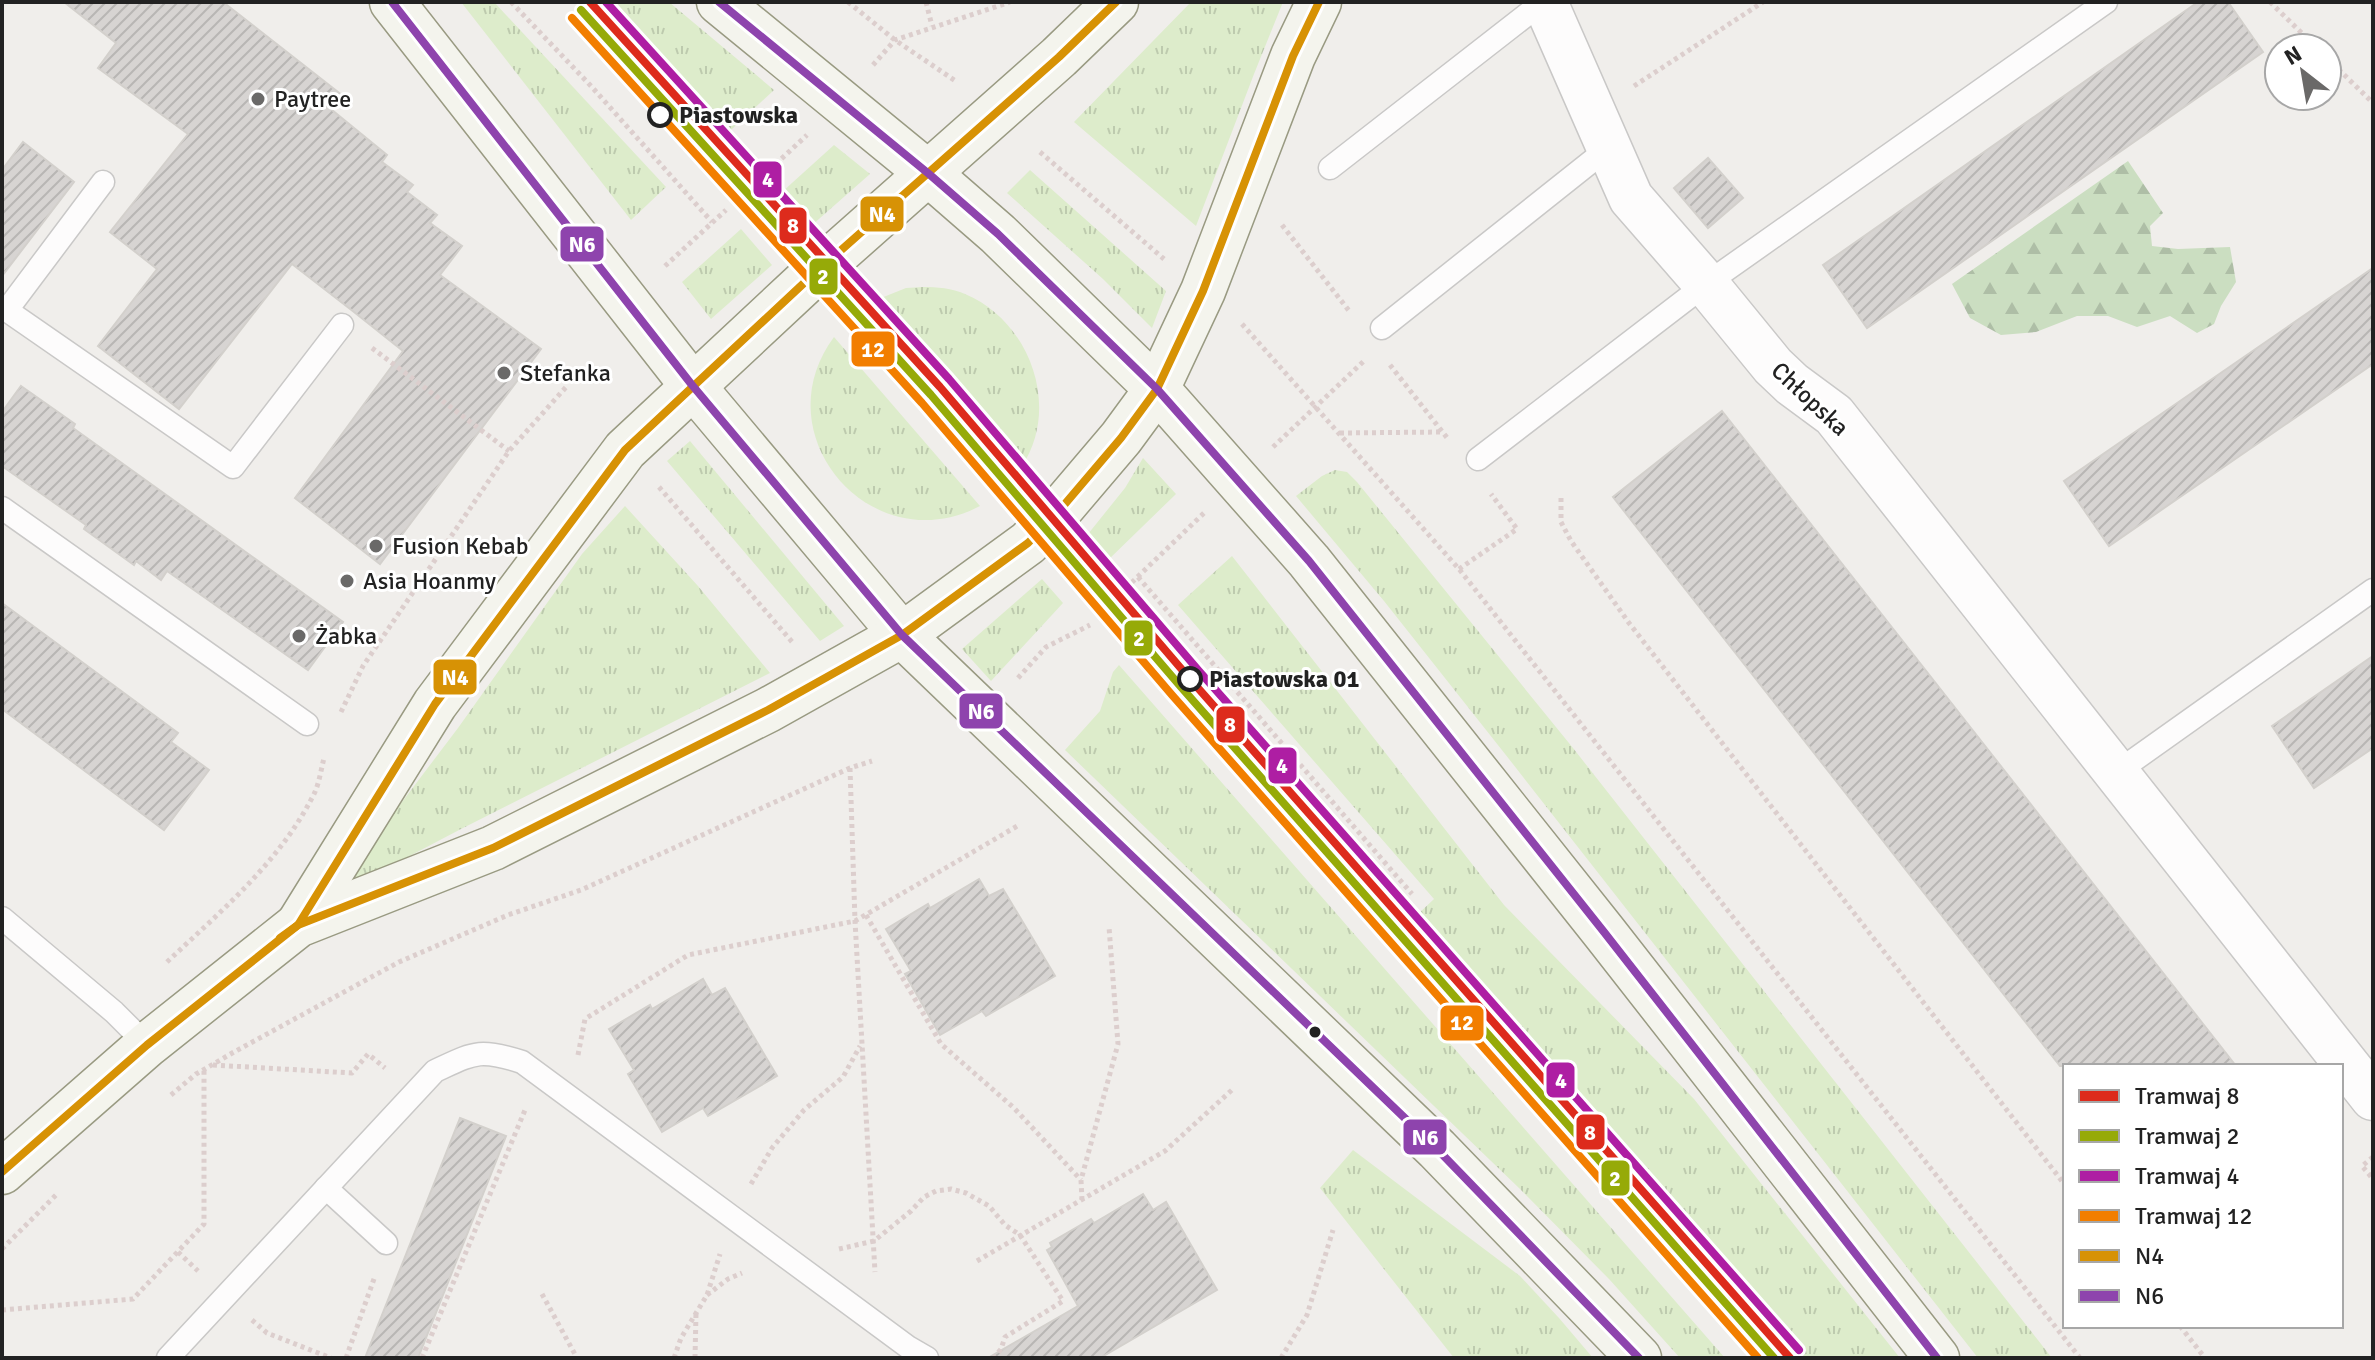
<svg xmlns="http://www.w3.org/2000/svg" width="2375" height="1360" viewBox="0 0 2375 1360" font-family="Signika,sans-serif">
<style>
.grass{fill:url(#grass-tufts)}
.forest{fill:url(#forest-firs)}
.building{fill:url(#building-hatch);stroke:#d3d0cc;stroke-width:2}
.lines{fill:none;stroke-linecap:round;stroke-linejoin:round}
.lane-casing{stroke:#c9c8c7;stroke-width:25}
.street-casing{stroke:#c9c8c7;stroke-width:47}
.secondary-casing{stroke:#999a82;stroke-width:47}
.path{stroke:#dccecd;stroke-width:5;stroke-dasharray:4 4;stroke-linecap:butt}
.lane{stroke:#fdfcfc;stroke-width:22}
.street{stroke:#fdfcfc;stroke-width:44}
.secondary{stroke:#f4f4ed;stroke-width:44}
.bus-1-casing{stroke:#fff;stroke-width:14}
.bus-2-casing{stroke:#fff;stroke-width:14}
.bus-1{stroke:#d79205;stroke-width:8}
.bus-2{stroke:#8e44ad;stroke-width:8}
.tram-1-casing{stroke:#fff;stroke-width:14}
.tram-2-casing{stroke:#fff;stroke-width:14}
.tram-3-casing{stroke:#fff;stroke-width:14}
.tram-4-casing{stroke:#fff;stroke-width:14}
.tram-1{stroke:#dd2b1c;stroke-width:8}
.tram-2{stroke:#96aa08;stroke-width:8}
.tram-3{stroke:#ae1ea3;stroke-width:8}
.tram-4{stroke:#f27e00;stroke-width:8}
.poi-dot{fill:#6a6968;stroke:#fff;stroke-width:3}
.stop-dot{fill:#fff;stroke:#222;stroke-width:4}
.bus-dot{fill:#222;stroke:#fff;stroke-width:3}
.labels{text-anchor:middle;stroke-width:6;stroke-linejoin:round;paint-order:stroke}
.poi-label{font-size:24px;fill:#222;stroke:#fff;text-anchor:start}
.stop-label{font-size:24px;font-weight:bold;fill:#222;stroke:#fff;text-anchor:start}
.street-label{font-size:24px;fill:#222;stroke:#fff}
.line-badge{stroke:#fff;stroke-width:3}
.badge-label{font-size:22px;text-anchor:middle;font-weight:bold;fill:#fff}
</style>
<defs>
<pattern id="grass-tufts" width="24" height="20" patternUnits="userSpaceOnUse" patternTransform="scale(2)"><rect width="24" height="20" fill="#ddeccb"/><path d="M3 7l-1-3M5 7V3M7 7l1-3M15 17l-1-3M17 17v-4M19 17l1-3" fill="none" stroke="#bdcaae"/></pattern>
<pattern id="forest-firs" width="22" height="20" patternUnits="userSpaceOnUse" patternTransform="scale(2)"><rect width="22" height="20" fill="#cbdec1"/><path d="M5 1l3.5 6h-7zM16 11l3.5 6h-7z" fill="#aebea6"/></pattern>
<pattern id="building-hatch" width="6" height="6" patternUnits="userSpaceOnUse" patternTransform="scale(2)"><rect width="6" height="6" fill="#d7d4d2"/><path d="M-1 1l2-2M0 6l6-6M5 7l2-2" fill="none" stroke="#b8b6b4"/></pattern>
</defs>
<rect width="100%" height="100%" fill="#f0eeeb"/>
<g class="grass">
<polygon points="461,2 494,2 666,187 631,220"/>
<polygon points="614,2 669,2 774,90 731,130"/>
<polygon points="1191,2 1283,2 1254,74 1196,226 1074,122"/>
<polygon points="834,145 870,174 811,226 782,192"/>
<polygon points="1030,170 1166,291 1152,328 1103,279 1007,193"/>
<polygon points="741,229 772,265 711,319 682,282"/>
<path d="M923,287C937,287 952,288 965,294C1030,321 1061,407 1022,466L876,300L906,288Z"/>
<path d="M834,337L980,506C872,563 761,435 834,337Z"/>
<polygon points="690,441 844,626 820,641 667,461"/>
<polygon points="1143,458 1176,494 1105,563 1084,539 1125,488"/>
<polygon points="1335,470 1347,472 1357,482 1573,748 2052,1358 1978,1358 1509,759 1384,601 1296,496 1322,476"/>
<polygon points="625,506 698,586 770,673 461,829 362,881 353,880 352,868 458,728 582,554"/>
<polygon points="1232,556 1504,905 1694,1099 1900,1358 1802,1358 1416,916 1434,899 1178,605"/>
<polygon points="1042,579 1063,603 991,681 962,649"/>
<polygon points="1119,665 1725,1358 1680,1358 1609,1279 1519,1188 1065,750 1100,711 1113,672"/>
<polygon points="1353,1150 1520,1276 1559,1318 1593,1358 1454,1358 1320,1188"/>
</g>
<polygon class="forest" points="2128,161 2163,213 2150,226 2152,246 2178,249 2230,247 2236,282 2221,306 2214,324 2197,333 2170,316 2137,327 2108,316 2077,316 2036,332 2001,335 1970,318 1952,284"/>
<g class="building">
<polygon points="64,2 223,2 343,96 332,110 387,155 382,162 413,185 407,192 437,215 430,223 462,246 440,275 541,349 380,564 295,498 403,351 354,312 292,264 179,409 98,346 157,269 110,232 188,134 98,68 116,43"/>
<polygon points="2198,2 2228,2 2263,52 1867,328 1823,265"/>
<polygon points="23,142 74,182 2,276 2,170"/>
<polygon points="1708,158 1743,198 1708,228 1674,188"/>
<polygon points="2373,268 2373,364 2109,546 2064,481"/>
<polygon points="21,386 75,424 73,428 343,622 308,670 167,571 161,580 136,561 134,565 84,529 86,525 2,466 2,412"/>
<polygon points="1722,411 1938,686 2236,1066 2060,1066 1613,497"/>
<polygon points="2,603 178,733 171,742 209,770 164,830 2,709"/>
<polygon points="2373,656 2373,748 2314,788 2272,726"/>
<polygon points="979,879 989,896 1003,889 1055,976 986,1016 982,1011 940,1035 905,974 911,971 886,929 928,904 930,908"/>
<polygon points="703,979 712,995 725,988 777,1076 708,1116 703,1108 662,1132 628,1074 634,1070 609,1029 650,1005 652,1009"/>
<polygon points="460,1118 506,1136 418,1358 365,1358"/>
<polygon points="1143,1194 1153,1210 1166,1202 1217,1290 1100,1358 988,1358 1078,1306 1047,1250 1052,1247 1050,1243 1091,1219 1094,1223"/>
</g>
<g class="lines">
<g class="lane-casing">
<g id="lane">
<polyline points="1330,168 1543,2"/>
<polyline points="2,307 233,467 342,325"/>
<polyline points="7,310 103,182"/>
<polyline points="1382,328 1607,149"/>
<polyline points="1478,459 1706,284 2106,2"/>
<polyline points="2,508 307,724"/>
<polyline points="2117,772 2373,590"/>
<polyline points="2,918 114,1012 147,1045"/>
<polyline points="326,1188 386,1243"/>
<path d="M168,1358L435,1071C474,1053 479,1048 522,1062L908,1347L927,1358"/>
</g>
</g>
<g class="street-casing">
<polyline id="street" points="1545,2 1631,198 1706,284 1773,366 1792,384 1834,415 2373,1098"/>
</g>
<g class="secondary-casing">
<g id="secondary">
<polyline points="392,2 692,385 902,635 1437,1149 1639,1358"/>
<polyline points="719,2 929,174 998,234 1157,389 1309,561 1604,932 1937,1358"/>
<polyline points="298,925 435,704 625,450 804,283 1059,57 1116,2"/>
<polyline points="2,1172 147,1045 298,925 493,848 768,710 902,635 1028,543 1053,518 1121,438 1157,389 1203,291 1293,56 1319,2"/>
</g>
</g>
<g class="path">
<polyline points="511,2 591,86 712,222"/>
<polyline points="848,2 895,40 957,82"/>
<polyline points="926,2 932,26"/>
<polyline points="2270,2 2317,48"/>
<polyline points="2327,58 2373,103"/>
<polyline points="873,65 895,40 1010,2"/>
<polyline points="1634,86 1763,2"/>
<polyline points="1040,152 1164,259"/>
<polyline points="764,175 807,135"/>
<polyline points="1282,225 1350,312"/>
<polyline points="665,266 726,210"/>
<polyline points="1242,324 1459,569 2080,1358"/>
<polyline points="372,348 509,451"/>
<polyline points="1390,365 1448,439"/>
<polyline points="1340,433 1442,432"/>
<polyline points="1273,447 1365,360"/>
<polyline points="659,487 793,643"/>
<polyline points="1561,498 1561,522 1571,541 1629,623 2065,1185"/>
<polyline points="1459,569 1517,529 1491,494"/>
<polyline points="1138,577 1412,894"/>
<polyline points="1126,588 1204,513"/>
<polyline points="1018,678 1046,647 1090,625"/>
<polyline points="341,712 363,666 509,451 567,386"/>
<polyline points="850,768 855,921 875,1272"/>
<polyline points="866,915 941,1044 1014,1108 1081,1180"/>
<path d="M167,962C221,911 280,862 314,794C319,784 321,770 324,758"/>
<polyline points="578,1055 585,1019 688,955 855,921 1019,825"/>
<polyline points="213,1065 352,1073 368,1054 385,1068"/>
<polyline points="171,1095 196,1074 234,1052 399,962 508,915 581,890 850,768 872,761"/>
<polyline points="2373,1157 2362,1166 2373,1179"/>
<polyline points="751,1184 772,1148 804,1110 843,1077 860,1046"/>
<polyline points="1082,1200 1081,1180 1118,1044 1109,927"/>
<polyline points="2,1249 58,1193"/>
<polyline points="839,1249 874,1241 911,1211 924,1197 936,1191 951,1189 966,1193 989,1206 1005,1225 1020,1235 1063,1301 1005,1337 1001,1349 994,1358"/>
<polyline points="178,1252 198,1271"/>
<polyline points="977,1261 1165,1151 1233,1089"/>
<polyline points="542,1294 577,1358"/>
<polyline points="707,1295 728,1279 742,1273"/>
<polyline points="2,1310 133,1299 204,1224 204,1070"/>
<polyline points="252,1320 267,1333 331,1358"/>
<polyline points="2180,1326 2205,1358"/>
<polyline points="346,1358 375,1276"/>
<polyline points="422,1358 525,1110"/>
<polyline points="674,1358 681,1338 707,1295 720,1254"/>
<polyline points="695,1358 696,1313"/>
<polyline points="1281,1358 1307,1315 1333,1230"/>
</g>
<use href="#lane" class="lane"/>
<use href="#street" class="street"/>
<use href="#secondary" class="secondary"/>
<g class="bus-1-casing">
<g id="bus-1">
<polyline points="280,938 298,925 435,704 625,450 804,283 1059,57 1116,2"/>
<polyline points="2,1172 147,1045 298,925 493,848 768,710 902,635 1028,543 1053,518 1121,438 1157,389 1203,291 1293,56 1319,2"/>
</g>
</g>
<g class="bus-2-casing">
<g id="bus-2">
<polyline points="392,2 692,385 902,635 1437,1149 1639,1358"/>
<polyline points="719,2 929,174 998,234 1157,389 1309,561 1604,932 1937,1358"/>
</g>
</g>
<use href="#bus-1" class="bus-1"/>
<use href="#bus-2" class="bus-2"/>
<g class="tram-1-casing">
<polyline id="tram-1" points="590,2 940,387 1190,679 1790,1358"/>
</g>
<g class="tram-2-casing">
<polyline id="tram-2" points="581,10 931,395 1181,687 1774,1358"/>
</g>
<g class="tram-3-casing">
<polyline id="tram-3" points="606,2 949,379 1199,671 1799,1350"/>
</g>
<g class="tram-4-casing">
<polyline id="tram-4" points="572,18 922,403 1172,695 1758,1358"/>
</g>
<use href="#tram-1" class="tram-1"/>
<use href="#tram-2" class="tram-2"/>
<use href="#tram-3" class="tram-3"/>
<use href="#tram-4" class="tram-4"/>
</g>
<g class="poi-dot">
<circle cx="258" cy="99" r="8"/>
<circle cx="504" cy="373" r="8"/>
<circle cx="376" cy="546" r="8"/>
<circle cx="347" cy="581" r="8"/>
<circle cx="299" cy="636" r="8"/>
</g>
<g class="stop-dot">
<circle cx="660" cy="115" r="11"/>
<circle cx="1190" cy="679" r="11"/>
</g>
<circle class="bus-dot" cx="1315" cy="1032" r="7"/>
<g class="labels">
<g class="poi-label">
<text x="274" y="107">Paytree</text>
<text x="520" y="381">Stefanka</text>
<text x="392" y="554">Fusion Kebab</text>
<text x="363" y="589">Asia Hoanmy</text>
<text x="315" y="644">Żabka</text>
</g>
<g class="stop-label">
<text x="679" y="123">Piastowska</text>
<text x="1209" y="687">Piastowska 01</text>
</g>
<g class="street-label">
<text transform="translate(1810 399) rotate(43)" y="8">Chłopska</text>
</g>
</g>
<g class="line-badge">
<rect x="752" y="160" width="31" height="39" rx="8" fill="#ae1ea3"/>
<rect x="859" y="195" width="46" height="38" rx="8" fill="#d79205"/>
<rect x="778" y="206" width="30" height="39" rx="8" fill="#dd2b1c"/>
<rect x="559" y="225" width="46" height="38" rx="8" fill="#8e44ad"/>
<rect x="808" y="257" width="31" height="39" rx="8" fill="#96aa08"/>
<rect x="850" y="330" width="46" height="38" rx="8" fill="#f27e00"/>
<rect x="1123" y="619" width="31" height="38" rx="8" fill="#96aa08"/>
<rect x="432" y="658" width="46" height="38" rx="8" fill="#d79205"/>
<rect x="958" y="692" width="46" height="38" rx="8" fill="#8e44ad"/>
<rect x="1215" y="705" width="31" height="39" rx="8" fill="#dd2b1c"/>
<rect x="1267" y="746" width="31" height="39" rx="8" fill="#ae1ea3"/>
<rect x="1439" y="1004" width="46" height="38" rx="8" fill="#f27e00"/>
<rect x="1545" y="1061" width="31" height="38" rx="8" fill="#ae1ea3"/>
<rect x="1575" y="1113" width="31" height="38" rx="8" fill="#dd2b1c"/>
<rect x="1402" y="1118" width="46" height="38" rx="8" fill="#8e44ad"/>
<rect x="1600" y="1159" width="31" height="38" rx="8" fill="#96aa08"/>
</g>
<g class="badge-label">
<text x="768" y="187">4</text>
<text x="882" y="222">N4</text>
<text x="793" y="233">8</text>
<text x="582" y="252">N6</text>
<text x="823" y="284">2</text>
<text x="873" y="357">12</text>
<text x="1139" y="646">2</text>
<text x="455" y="685">N4</text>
<text x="981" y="719">N6</text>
<text x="1230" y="732">8</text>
<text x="1282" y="773">4</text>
<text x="1462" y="1030">12</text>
<text x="1561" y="1088">4</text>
<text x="1590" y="1140">8</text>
<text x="1425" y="1145">N6</text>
<text x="1615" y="1186">2</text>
</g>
<rect width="2375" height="1360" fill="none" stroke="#222222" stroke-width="8"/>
<rect x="2063" y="1064" width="280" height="264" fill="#ffffff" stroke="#a7a7a7" stroke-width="2"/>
<rect x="2079" y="1090" width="40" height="12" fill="#dd2b1c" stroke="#a7a7a7" stroke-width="2"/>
<text x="2135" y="1104" font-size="24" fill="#222222">Tramwaj 8</text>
<rect x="2079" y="1130" width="40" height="12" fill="#96aa08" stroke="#a7a7a7" stroke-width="2"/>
<text x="2135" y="1144" font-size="24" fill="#222222">Tramwaj 2</text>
<rect x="2079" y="1170" width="40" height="12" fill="#ae1ea3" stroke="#a7a7a7" stroke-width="2"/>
<text x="2135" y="1184" font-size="24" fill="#222222">Tramwaj 4</text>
<rect x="2079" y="1210" width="40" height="12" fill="#f27e00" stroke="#a7a7a7" stroke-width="2"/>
<text x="2135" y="1224" font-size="24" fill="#222222">Tramwaj 12</text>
<rect x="2079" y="1250" width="40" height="12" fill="#d79205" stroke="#a7a7a7" stroke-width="2"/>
<text x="2135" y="1264" font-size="24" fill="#222222">N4</text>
<rect x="2079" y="1290" width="40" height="12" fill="#8e44ad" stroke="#a7a7a7" stroke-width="2"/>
<text x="2135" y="1304" font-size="24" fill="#222222">N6</text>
<g transform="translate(2303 72) rotate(329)"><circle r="38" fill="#ffffff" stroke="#a7a7a7" stroke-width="2"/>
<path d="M0-6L14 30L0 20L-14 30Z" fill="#6a6968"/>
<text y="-12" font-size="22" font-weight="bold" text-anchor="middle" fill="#222222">N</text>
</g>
</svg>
